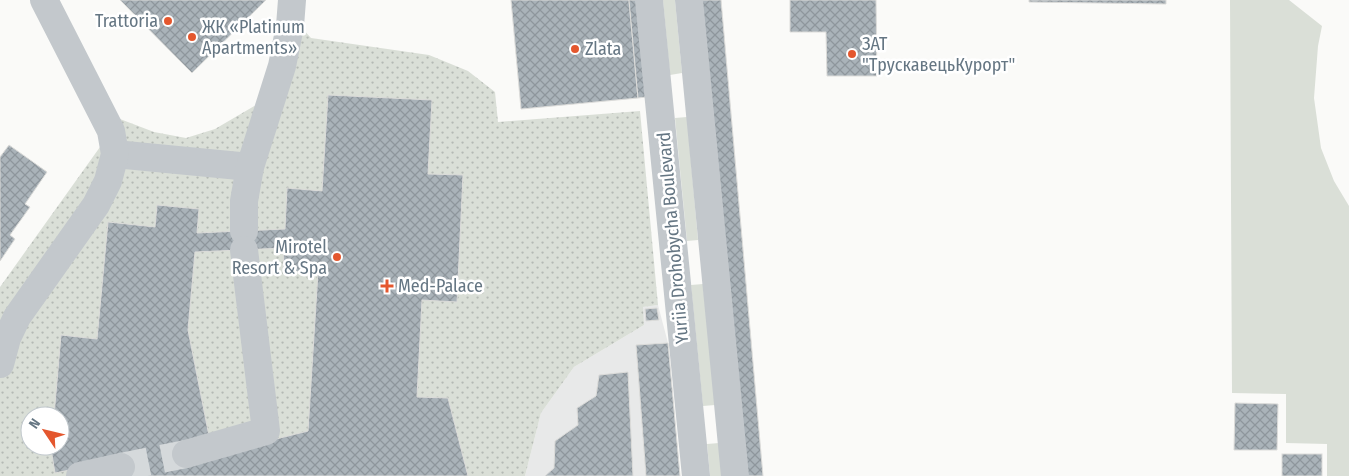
<svg xmlns="http://www.w3.org/2000/svg" width="1349" height="476" viewBox="0 0 1349 476" font-family="'Fira Sans Condensed',sans-serif">
<style>
.built{fill:#e8e9e9}
.grass{fill:#dadfd7}
.park{fill:url(#park-dots);fill-rule:evenodd}
.building{fill:url(#building-cross-hatch);stroke:#dcdcda;fill-rule:evenodd}
.lines{fill:none;stroke-linecap:round;stroke-linejoin:round}
.minor-tunnel{stroke:#d5d9db;stroke-width:28;stroke-dasharray:28 14;stroke-linecap:butt}
.minor{stroke:#c3c8cc;stroke-width:28}
.poi-dot{fill:#e4572e;stroke:#fff;stroke-width:2}
.labels{text-anchor:middle;stroke-width:5;stroke-linejoin:round;paint-order:stroke}
.poi-label{font-size:18px;fill:#657683;stroke:#fff;text-anchor:start}
.street-label{font-size:18px;fill:#657683;stroke:#fff}
</style>
<defs>
<pattern id="park-dots" width="8" height="8" patternUnits="userSpaceOnUse" patternTransform="scale(1.25)"><rect width="8" height="8" fill="#dadfd7"/><path d="M2 2h.1M6 6h.1" fill="none" stroke="#b4b9b4" stroke-width="1.8" stroke-linecap="round"/></pattern>
<pattern id="building-cross-hatch" width="8" height="8" patternUnits="userSpaceOnUse" patternTransform="scale(1.25)"><rect width="8" height="8" fill="#aab3b9"/><path d="M0 0l8 8M0 8l8-8" fill="none" stroke="#8e969c"/></pattern>
</defs>
<rect width="100%" height="100%" fill="#fafaf8"/>
<polygon class="built" points="658,305 668,343 680,476 525,476 541,413 574,367 644,325 642,307"/>
<g class="grass">
<polygon points="663,0 675,0 682,73 670,75"/>
<polygon points="1230,0 1289,0 1322,26 1318,46 1314,98 1321,148 1334,181 1349,206 1349,476 1327,476 1327,444 1286,443 1286,394 1232,393"/>
<polygon points="687,117 698,240 687,241 675,118"/>
<polygon points="703,284 715,405 703,406 691,285"/>
<polygon points="719,443 722,476 710,476 707,444"/>
</g>
<path class="park" d="M301,27L311,38L429,55L468,71L495,92L498,122L640,111L658,305L643,307L644,325L574,367L541,413L525,476H0V287L120,119L154,132L186,138L215,129L261,102ZM30,416H60V446H30Z"/>
<g class="building">
<polygon points="120,0 266,0 192,73"/>
<polygon points="511,0 629,0 638,98 521,109"/>
<polygon points="629,0 644,0 653,96 638,98"/>
<polygon points="699,0 721,0 763,476 743,476"/>
<polygon points="790,0 876,0 877,76 827,76 826,32 790,32"/>
<polygon points="1029,0 1166,0 1166,4 1029,2"/>
<path d="M328,95L432,100L428,174L463,175L457,302L422,300L417,397L448,398L468,476H123L119,460L55,473L51,449V446H60V416H54L61,335L97,339L108,222L155,227L157,205L199,209L197,233L285,229L287,188L322,191ZM284,248L283,271L318,272L308,431L188,461L210,441L188,330L195,252Z"/>
<polygon points="9,145 47,172 25,204 30,207 10,235 15,239 0,261 0,157"/>
<polygon points="657,308 659,320 646,321 645,309"/>
<polygon points="668,343 680,476 646,476 636,345"/>
<polygon points="628,372 633,476 545,476 554,468 555,441 578,425 577,408 596,396 599,375"/>
<polygon points="1235,403 1278,404 1277,450 1234,450"/>
<rect x="1282" y="454" width="40" height="22"/>
</g>
<g class="lines">
<polyline class="minor-tunnel" points="121,467 186,454"/>
<g class="minor">
<polyline points="649,0 696,476"/>
<polyline points="689,0 735,476"/>
<polyline points="115,154 250,167"/>
<polyline points="244,231 244,201 250,167 282,66 290,26 292,0"/>
<polyline points="0,364 7,338 17,317 96,205 108,181 115,154 111,131 44,0"/>
<polyline points="186,454 266,431 244,250"/>
<polyline points="80,476 121,467"/>
</g>
</g>
<g class="poi-dot">
<circle cx="168" cy="21" r="5"/>
<circle cx="192" cy="37" r="5"/>
<circle cx="575" cy="49" r="5"/>
<circle cx="852" cy="54" r="5"/>
<circle cx="337" cy="257" r="5"/>
<path d="M384.5 278.5h5v5h5v5h-5v5h-5v-5h-5v-5h5z"/>
</g>
<g class="labels">
<g class="poi-label">
<text x="158" y="27" text-anchor="end">Trattoria</text>
<text x="202" y="33">ЖК «Platinum<tspan x="202" dy="21">Apartments»</tspan></text>
<text x="862" y="50">ЗАТ<tspan x="862" dy="21">"ТрускавецьКурорт"</tspan></text>
<text x="585" y="55">Zlata</text>
<text x="327" y="253" text-anchor="end">Mirotel<tspan x="327" dy="21">Resort &amp; Spa</tspan></text>
<text x="398" y="292">Med-Palace</text>
</g>
<g class="street-label">
<text transform="translate(673 238) rotate(-95)" y="6">Yuriia Drohobycha Boulevard</text>
</g>
</g>
<g transform="translate(45 431) rotate(305)"><circle r="24" fill="#ffffff" stroke="#c1c8cd"/>
<path d="M0-4L9 19L0 12L-9 19Z" fill="#e4572e"/>
<text y="-8" font-size="14" font-weight="bold" text-anchor="middle" fill="#657683">N</text>
</g>
</svg>
